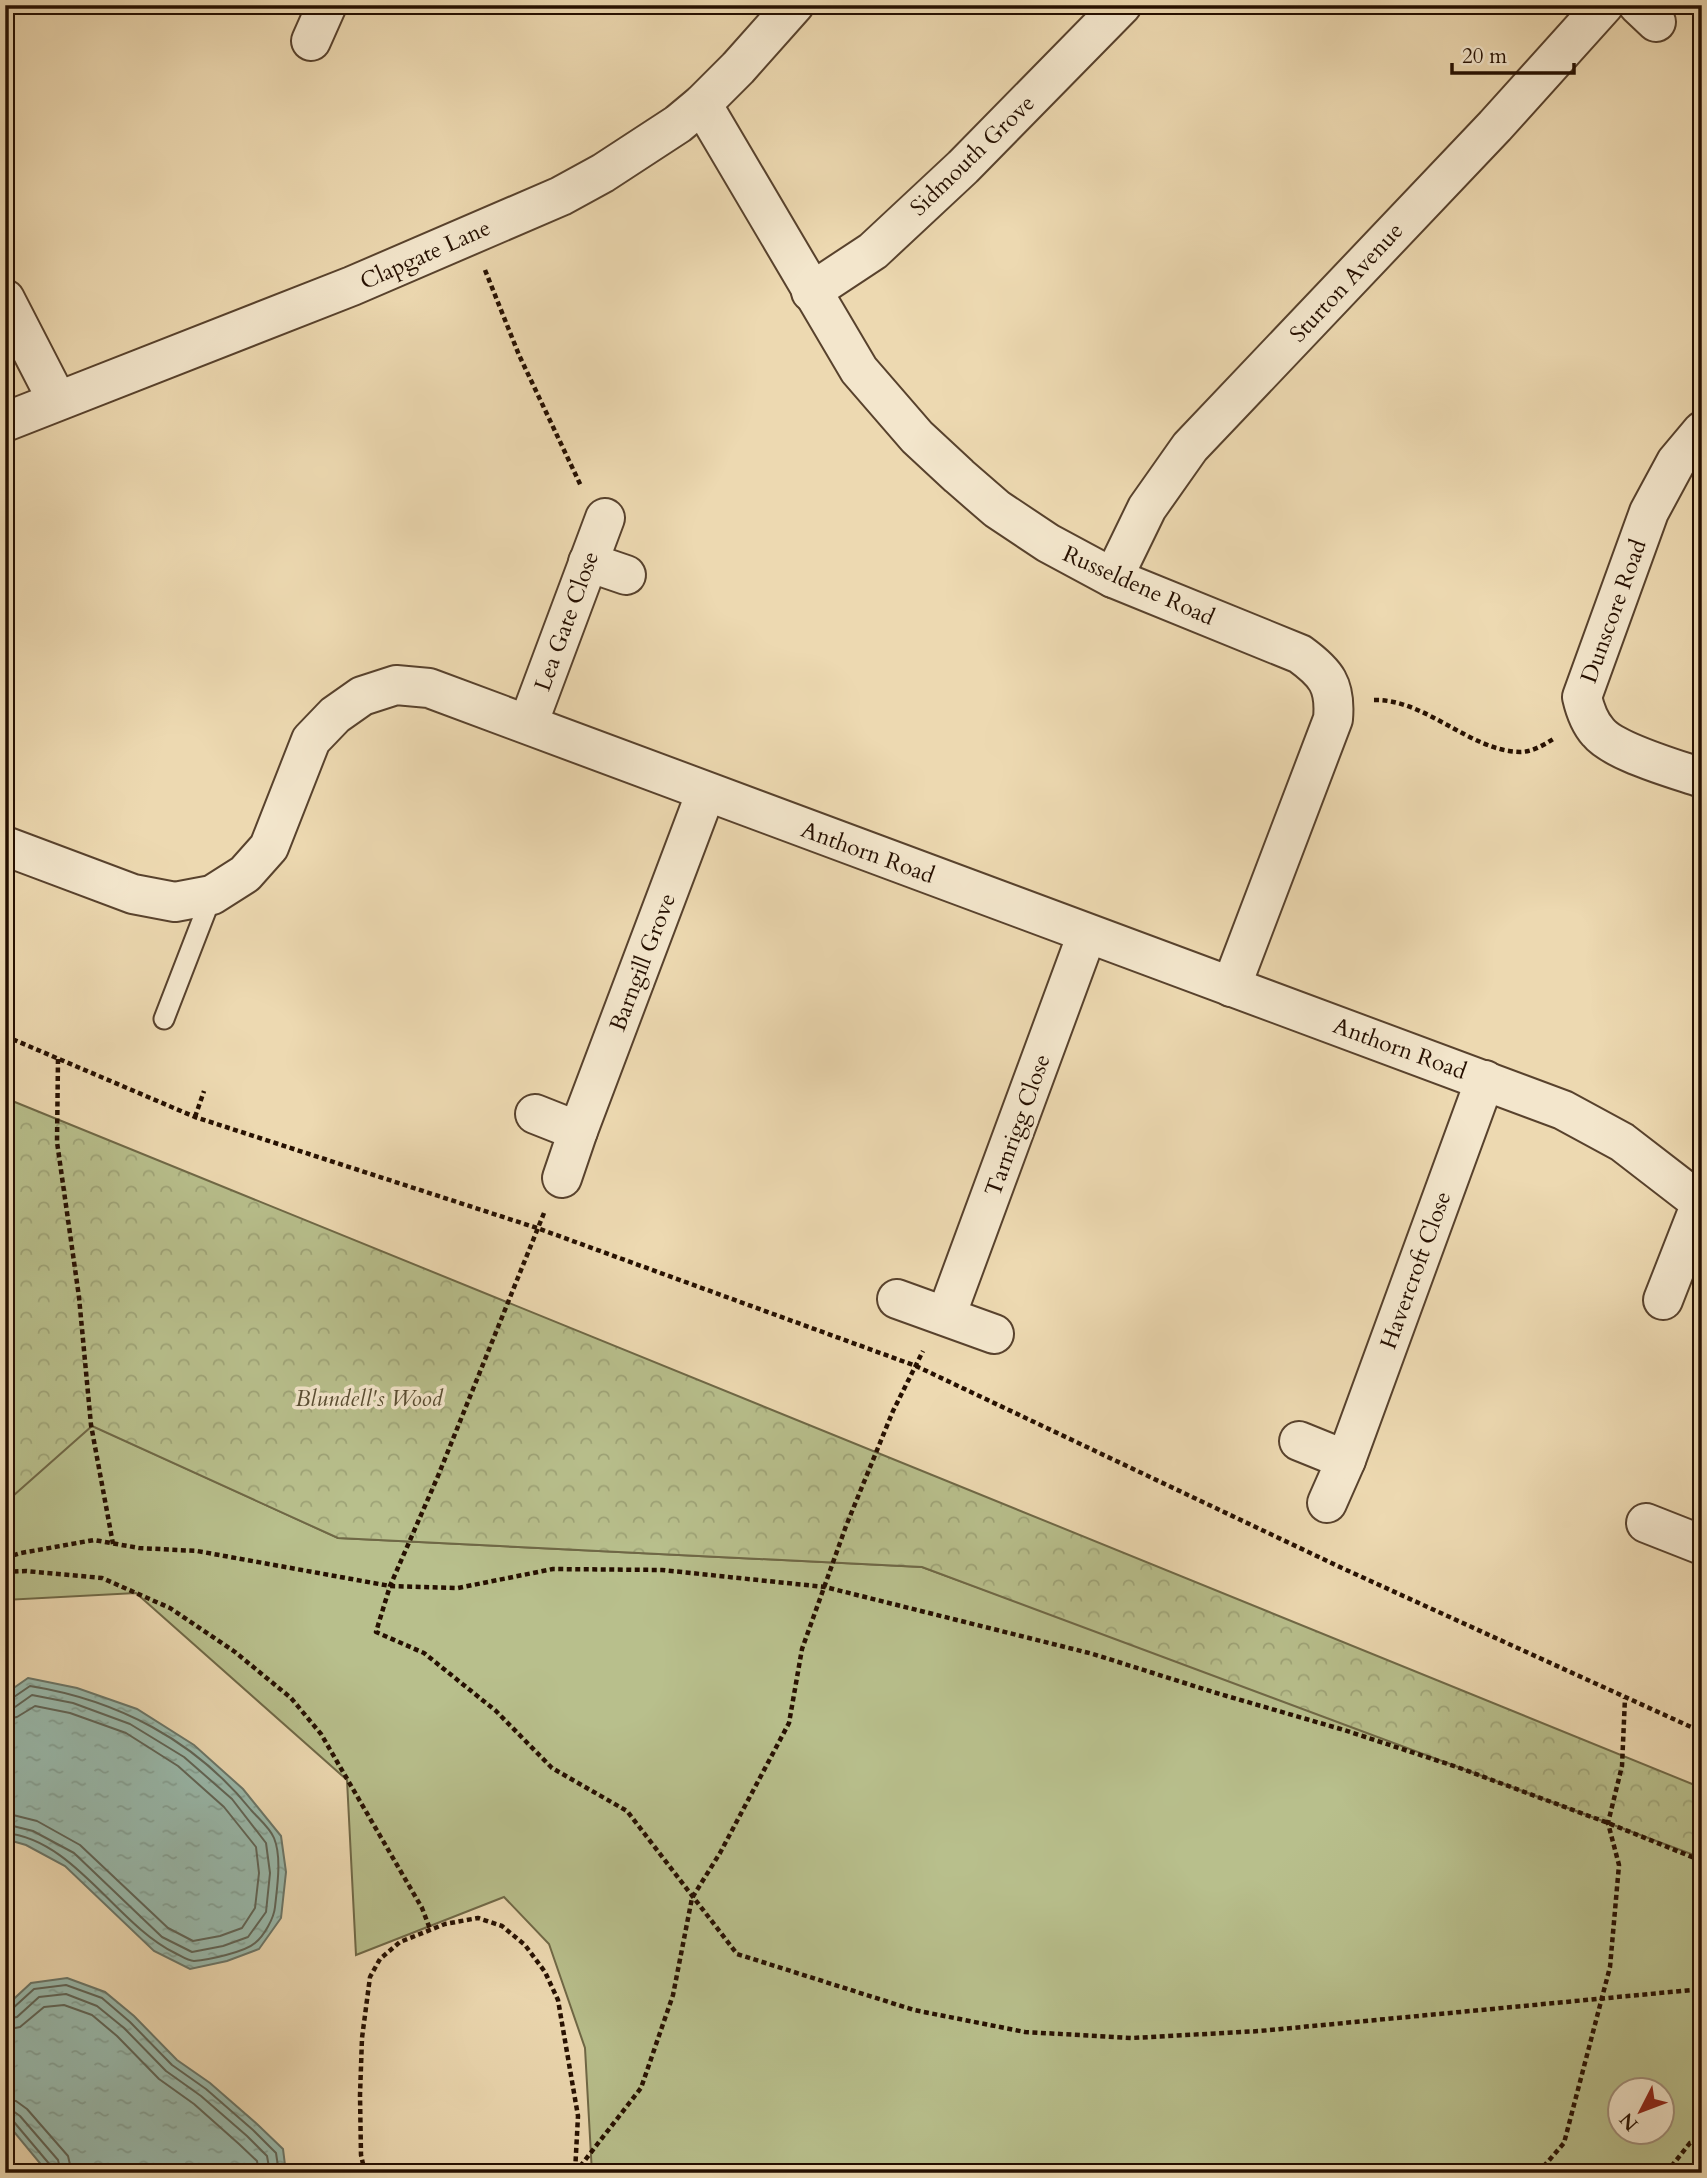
<svg xmlns="http://www.w3.org/2000/svg" width="1707" height="2178" viewBox="0 0 1707 2178" font-family="Cardo,serif">
<style>
.green{fill:#b8bf8c;stroke:#6f6846;stroke-width:2;fill-rule:evenodd}
.forest{fill:url(#forest-crowns);stroke:#6f6846;stroke-width:2}
.water{fill:url(#water-ripples);stroke:#6b7668;stroke-width:2}
.lines{fill:none;stroke-linecap:round;stroke-linejoin:round}
.shore{stroke:#606557;stroke-width:2}
.service-casing{stroke:#58422d;stroke-width:23}
.minor-casing{stroke:#58422d;stroke-width:42}
.path{stroke:#261001;stroke-width:4.5;stroke-dasharray:5 3.5;stroke-linecap:butt}
.service{stroke:#f3e6cc;stroke-width:19}
.minor{stroke:#f3e6cc;stroke-width:38}
.labels{text-anchor:middle;stroke-width:7;stroke-linejoin:round;paint-order:stroke}
.street-label{font-size:23px;fill:#261001;stroke:#f3e6cc}
.park-label{font-size:23px;font-style:italic;fill:#594d32;stroke:#f3e6cc}
</style>
<defs>
<pattern id="forest-crowns" width="20" height="18" patternUnits="userSpaceOnUse" patternTransform="scale(1.75)"><rect width="20" height="18" fill="#b8bf8c"/><path d="M2 6a3 3 0 1 1 6 0M12 15a3 3 0 1 1 6 0" fill="none" stroke="#9ea377"/></pattern>
<pattern id="water-ripples" width="26" height="14" patternUnits="userSpaceOnUse" patternTransform="scale(1.75)"><rect width="26" height="14" fill="#99baad"/><path d="M2 4q2-2 4 0t4 0M15 11q2-2 4 0t4 0" fill="none" stroke="#849f93"/></pattern>
</defs>
<rect width="100%" height="100%" fill="#edd9b1"/>
<filter id="stains"><feTurbulence type="fractalNoise" baseFrequency=".00286" numOctaves="4"/><feColorMatrix values="0 0 0 0 .2 0 0 0 0 .09 0 0 0 0 .02 0 0 0 .5 -.17"/></filter>
<radialGradient id="worn" r=".72"><stop offset=".6" stop-color="#630" stop-opacity="0"/><stop offset="1" stop-color="#630" stop-opacity=".3"/></radialGradient>
<path class="green" d="M91,1425L338,1538L922,1567L1702,1853V2173H592L585,2048L549,1944L504,1897L356,1955L347,1780L136,1593L5,1600V1499ZM1620,2090H1662V2132H1620Z"/>
<polygon class="forest" points="5,1098 1702,1788 1702,1858 922,1567 338,1538 92,1426 5,1503"/>
<g class="water">
<polygon points="28,1678 77,1688 137,1709 194,1745 243,1789 281,1836 286,1872 281,1918 259,1949 227,1961 190,1969 154,1951 65,1866 26,1845 5,1839 5,1694"/>
<polygon points="67,1978 105,1992 134,2016 177,2060 210,2083 257,2124 283,2149 286,2173 48,2173 5,2121 5,2007 31,1983"/>
</g>
<g class="lines">
<g class="shore">
<path d="M5,1700L11,1699L30,1686C117,1700 195,1740 251,1810C258,1818 270,1828 274,1838C282,1857 277,1888 275,1907C274,1918 264,1936 255,1943C245,1952 208,1960 194,1961C188,1961 181,1956 175,1953C116,1924 74,1839 5,1833"/>
<polyline points="5,1708 15,1707 32,1695 73,1703 130,1724 184,1757 232,1799 266,1843 270,1873 266,1912 248,1937 223,1946 192,1952 162,1937 74,1853 33,1831 5,1824"/>
<polyline points="5,1719 17,1717 35,1706 70,1713 126,1733 178,1766 224,1807 256,1847 259,1873 255,1908 242,1928 220,1936 193,1941 168,1928 80,1845 37,1821 5,1813"/>
<polyline points="5,2011 12,2009 34,1989 66,1985 102,1998 130,2022 172,2065 206,2089 253,2130 276,2153 279,2173"/>
<polyline points="5,2019 17,2017 39,1997 66,1994 97,2006 124,2028 166,2071 201,2096 247,2136 267,2156 270,2173"/>
<polyline points="5,2030 20,2027 44,2007 64,2005 92,2015 117,2036 159,2079 194,2104 239,2144 257,2161 259,2173"/>
<polyline points="5,2100 16,2101 27,2109 68,2156 72,2173"/>
<polyline points="5,2110 13,2111 20,2116 58,2160 61,2173"/>
<polyline points="5,2119 14,2122 51,2166 52,2173"/>
</g>
<g class="service-casing">
<polyline id="service" points="164,1019 212,895"/>
</g>
<g class="minor-casing">
<g id="minor">
<polyline points="1638,5 1656,22"/>
<polyline points="311,41 327,5"/>
<path d="M702,104L859,370L917,437L959,476L997,509L1048,543L1113,578L1300,654C1326,673 1336,685 1333,719L1231,987"/>
<polyline points="811,292 873,251 963,167 1122,5"/>
<polyline points="5,299 57,400"/>
<polyline points="5,422 352,286 561,196 603,173 678,124 702,104 738,68 794,5"/>
<path d="M1702,431L1676,462L1649,512L1582,697C1585,710 1589,722 1598,732C1614,752 1676,769 1702,778"/>
<polyline points="588,562 626,575"/>
<polyline points="1113,578 1147,508 1190,447 1495,126 1604,5"/>
<polyline points="528,724 605,518"/>
<polyline points="5,846 133,894 175,902 212,895 245,874 269,847 311,740 335,715 362,696 396,685 429,688 1563,1110 1622,1142 1701,1203 1663,1300"/>
<polyline points="535,1114 578,1131 562,1178"/>
<polyline points="578,1131 706,792"/>
<polyline points="897,1299 994,1334"/>
<polyline points="946,1316 1087,934"/>
<polyline points="1299,1441 1346,1460 1327,1503"/>
<polyline points="1346,1460 1485,1080"/>
<polyline points="1646,1523 1702,1545"/>
</g>
</g>
<g class="path">
<polyline points="485,270 519,355 581,486"/>
<path d="M1374,700C1426,699 1470,751 1520,752C1533,752 1545,744 1555,738"/>
<polyline points="5,1036 195,1117 537,1228 916,1366 1342,1568 1702,1732"/>
<polyline points="58,1059 57,1142 79,1297 91,1425 113,1544"/>
<polyline points="195,1117 204,1091"/>
<polyline points="544,1213 438,1476 390,1586 376,1632 424,1653 496,1711 552,1768 627,1811 737,1954 914,2010 1025,2032 1132,2038 1260,2031 1702,1989"/>
<polyline points="5,1558 21,1553 94,1540 139,1548 197,1551 390,1586 458,1588 553,1569 662,1570 825,1587 1093,1654 1213,1692 1344,1730 1457,1767 1608,1823 1702,1861"/>
<polyline points="5,1572 26,1571 102,1578 170,1608 235,1652 291,1698 321,1734 422,1908 430,1929"/>
<polyline points="365,2173 361,2155 360,2095 362,2038 370,1977 380,1959 400,1942 445,1924 478,1918 502,1926 525,1945 545,1972 558,2000 578,2116 575,2172"/>
<polyline points="575,2173 641,2088 673,1995 692,1898 720,1853 789,1723 802,1649 846,1526 893,1411 923,1351"/>
<polyline points="1538,2173 1564,2143 1610,1967 1619,1865 1608,1823 1622,1766 1625,1698"/>
<polyline points="1666,2173 1690,2143 1702,2140"/>
</g>
<use href="#service" class="service"/>
<use href="#minor" class="minor"/>
</g>
<g class="labels">
<g class="street-label">
<text transform="translate(972 155) rotate(-44)" y="8">Sidmouth Grove</text>
<text transform="translate(425 254) rotate(-24)" y="8">Clapgate Lane</text>
<text transform="translate(1346 282) rotate(-47)" y="8">Sturton Avenue</text>
<text transform="translate(1139 585) rotate(24)" y="8">Russeldene Road</text>
<text transform="translate(1613 611) rotate(-70)" y="8">Dunscore Road</text>
<text transform="translate(566 621) rotate(-70)" y="8">Lea Gate Close</text>
<text transform="translate(868 852) rotate(20)" y="8">Anthorn Road</text>
<text transform="translate(642 962) rotate(-69)" y="8">Barngill Grove</text>
<text transform="translate(1400 1048) rotate(20)" y="8">Anthorn Road</text>
<text transform="translate(1017 1125) rotate(-70)" y="8">Tarnrigg Close</text>
<text transform="translate(1415 1270) rotate(-70)" y="8">Havercroft Close</text>
</g>
<g class="park-label">
<text x="369" y="1406">Blundell's Wood</text>
</g>
</g>
<rect width="1707" height="2178" fill="none" stroke="#edd9b1" stroke-width="28"/>
<rect x="7" y="7" width="1693" height="2164" fill="none" stroke="#261001" stroke-width="3.5"/>
<rect x="14" y="14" width="1679" height="2150" fill="none" stroke="#261001" stroke-width="2"/>
<g transform="translate(1641 2111) rotate(228)"><circle r="33" fill="#f3e6cc" stroke="#a1907b" stroke-width="2"/>
<path d="M0-5L12 26L0 18L-12 26Z" fill="#8f2418"/>
<text y="-10" font-size="19" font-weight="bold" text-anchor="middle" fill="#261001">N</text>
</g>
<path d="M1452 63v10h122v-10" fill="none" stroke="#261001" stroke-width="3.5"/>
<text x="1462" y="63" font-size="21" fill="#261001" stroke="#f3e6cc" stroke-width="5" paint-order="stroke">20 m</text>
<rect width="100%" height="100%" filter="url(#stains)"/>
<rect width="100%" height="100%" fill="url(#worn)"/>
</svg>
